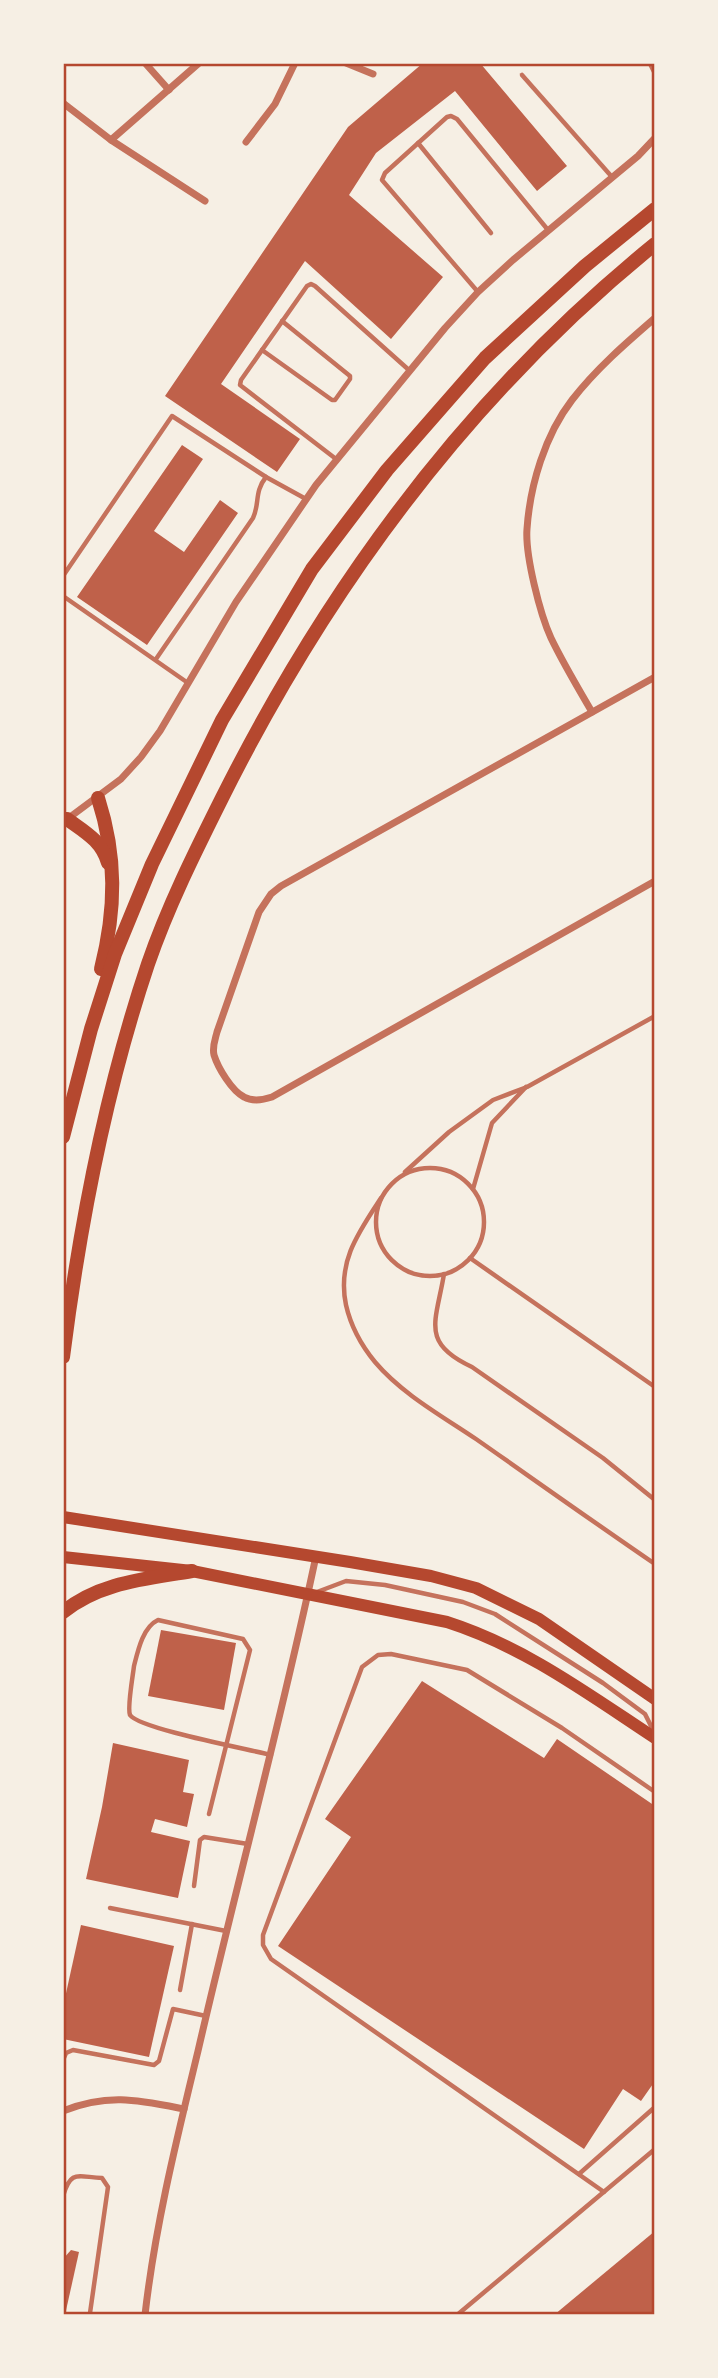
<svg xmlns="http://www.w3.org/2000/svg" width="718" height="2378" viewBox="0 0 718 2378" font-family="Spectral,serif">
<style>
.building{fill:#bf614a}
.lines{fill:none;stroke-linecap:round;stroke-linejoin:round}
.service{stroke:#c5725c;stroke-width:4.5}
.minor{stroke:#c5725c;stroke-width:7}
.secondary{stroke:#b5482f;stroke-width:12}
.primary{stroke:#b5482f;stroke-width:14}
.neatline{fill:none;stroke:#b5482f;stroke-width:2.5}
</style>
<rect width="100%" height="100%" fill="#f6efe4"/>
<g class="building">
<polygon points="423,63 480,63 567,166 537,191 455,91 376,153 349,195 443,277 391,339 305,261 221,384 300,439 277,472 165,396 348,127"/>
<polygon points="182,445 203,459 154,531 184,552 220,500 238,513 147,645 77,597"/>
<polygon points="161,1630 236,1643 224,1710 148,1696"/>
<polygon points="422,1681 544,1758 557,1739 655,1806 655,2081 641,2101 623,2089 584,2149 278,1946 351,1837 325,1819"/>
<polygon points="113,1743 189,1760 183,1792 194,1794 187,1827 155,1819 151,1832 190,1841 178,1898 86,1879 102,1807"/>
<polygon points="81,1925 174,1946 149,2057 63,2039 63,2007"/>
<polygon points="655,2231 655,2315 554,2315"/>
<polygon points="71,2250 79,2252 65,2315 63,2315 63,2259"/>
</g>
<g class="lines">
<g class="service">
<polyline points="522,75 612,177"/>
<polyline points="418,143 491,233"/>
<polyline points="478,292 382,180 385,173 447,117 451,116 457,119 548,230"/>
<polyline points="262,350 332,400 335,400 350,379 350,376 282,321"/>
<polyline points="336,459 240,385 241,380 307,286 311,284 315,286 410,371"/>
<polyline points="63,576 172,416 266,477 306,499"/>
<polyline points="63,596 188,683"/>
<path d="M156,659L253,518C260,503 254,492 266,477"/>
<circle cx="430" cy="1222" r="54"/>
<polyline points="405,1172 449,1132 493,1100 527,1087 655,1016"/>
<polyline points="473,1189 492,1123 526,1087"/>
<path d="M381,1198C358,1233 337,1262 346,1305C351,1327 361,1345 375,1362C402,1394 442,1416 476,1439C536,1481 595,1523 655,1564"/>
<polyline points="470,1258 655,1387"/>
<path d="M444,1274C436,1322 420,1343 472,1367L603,1458L655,1500"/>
<polyline points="317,1592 346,1581 385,1585 463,1602 495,1614 603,1683 645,1714 655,1734"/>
<path d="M209,1814L250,1650L243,1639L158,1620C143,1627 138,1650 134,1666C133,1675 127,1708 130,1715C140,1729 248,1749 271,1755"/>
<polyline points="194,1886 200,1840 204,1837 248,1844"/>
<polyline points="110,1908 226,1931"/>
<polyline points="180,1990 192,1924"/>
<polyline points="63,2060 66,2053 73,2050 154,2065 159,2061 173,2009 206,2016"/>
<polyline points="579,2174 655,2107"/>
<polyline points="604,2192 271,1959 263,1945 263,1935 362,1667 378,1655 391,1654 467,1670 562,1728 655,1792"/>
<path d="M63,2196C71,2169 78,2177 102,2178L108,2187L90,2313"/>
<polyline points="457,2315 655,2149"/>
</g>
<g class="minor">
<polyline points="145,63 169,90"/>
<polyline points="346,63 373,74"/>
<polyline points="651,63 655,71"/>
<polyline points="63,103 111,140 205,201"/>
<polyline points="111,140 199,63"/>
<polyline points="246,142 275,104 295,63"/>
<path d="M655,677L281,886L271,894L259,912L217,1032C215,1040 212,1047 214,1055C218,1068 232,1091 244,1097C253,1102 263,1100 272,1097L655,881"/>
<path d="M592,712C578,688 563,663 551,638C540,614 525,555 527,529C530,485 545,435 572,400C596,369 626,343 655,318"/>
<polyline points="66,820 121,779 141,757 160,731 236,602 316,485 445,328 478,292 513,260 638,156 655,138"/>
<path d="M63,2111C108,2093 138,2100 184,2109"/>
<path d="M145,2315C155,2226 177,2138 198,2051C236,1886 281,1722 316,1556"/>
</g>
<g class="secondary">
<polyline points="63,1517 350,1562 431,1576 476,1588 539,1619 655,1699"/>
<path d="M63,1557L192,1571L447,1622C525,1647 588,1694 655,1738"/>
</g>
<g class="primary">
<path d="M98,798C117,857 116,909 101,969"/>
<path d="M67,819C85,832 102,841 108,863"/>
<polyline points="63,1137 91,1029 115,954 152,864 222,720 312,569 387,470 485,358 585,266 655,209"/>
<path d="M63,1357C80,1223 105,1092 148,964C168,906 195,852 222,798C328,586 470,394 655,244"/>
<path d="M63,1612C100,1582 146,1579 192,1571"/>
</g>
</g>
<rect width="718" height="2378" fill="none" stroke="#f6efe4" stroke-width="130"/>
<rect x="65" y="65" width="588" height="2248" class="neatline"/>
</svg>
